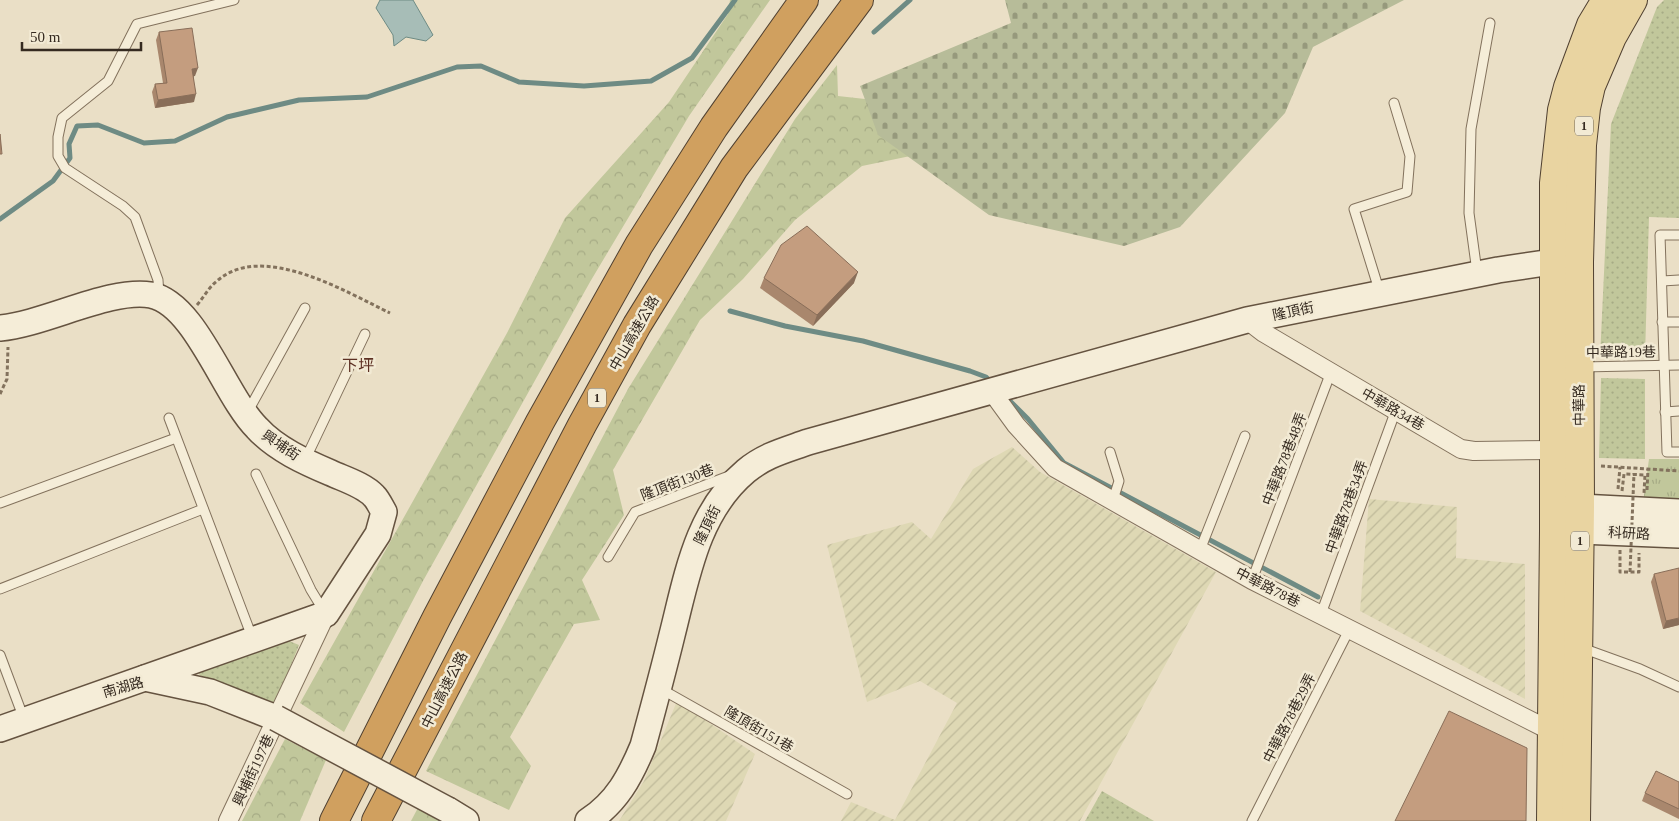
<svg xmlns="http://www.w3.org/2000/svg" width="1679" height="821" viewBox="0 0 1679 821" font-family="'Times New Roman','Noto Sans TC',serif">
<style>
.farmland{fill:url(#farmland-furrows)}
.grass{fill:url(#grass-dots)}
.forest{fill:url(#forest-crowns)}
.cemetery{fill:url(#cemetery-stones)}
.park{fill:url(#park-tufts)}
.water{fill:#a7bdb7;stroke:#6e8b84}
.lines{fill:none;stroke-linecap:round;stroke-linejoin:round}
.stream{stroke:#6e8b84;stroke-width:5}
.lane-casing{stroke:#83725d;stroke-width:11}
.street-casing{stroke:#83725d;stroke-width:20}
.secondary-casing{stroke:#655340;stroke-width:28}
.primary-casing{stroke:#514131;stroke-width:30}
.highway-casing{stroke:#514131;stroke-width:30}
.path{stroke:#83725d;stroke-width:3;stroke-dasharray:4 2.5;stroke-linecap:butt}
.lane{stroke:#f5edd8;stroke-width:9}
.street{stroke:#f5edd8;stroke-width:18}
.secondary{stroke:#f5edd8;stroke-width:25}
.primary{stroke:#e9d4a1;stroke-width:28}
.highway{stroke:#d0a05f;stroke-width:28}
.secondary-bridge-casing{stroke:#655340;stroke-width:28;stroke-linecap:butt}
.path-bridge{stroke:#83725d;stroke-width:3;stroke-dasharray:4 2.5;stroke-linecap:butt}
.secondary-bridge{stroke:#f5edd8;stroke-width:25}
.wall{fill:#a9876d}
.shaded-wall{fill:#896e59}
.building{fill:#c49d7f;stroke:#896e59}
.labels{text-anchor:middle;stroke-width:5;stroke-linejoin:round;paint-order:stroke}
.shield{fill:#f2ead4;stroke:#6e6456;stroke-width:1}
.shield-label{font-size:12px;font-weight:bold;fill:#352a20}
.street-label{font-size:14px;fill:#352a20;stroke:#f2ead4}
.quarter-label{font-size:16px;fill:#5d3023;stroke:#f2ead4}
</style>
<defs>
<pattern id="farmland-furrows" width="10" height="10" patternUnits="userSpaceOnUse" patternTransform="scale(1.25)"><rect width="10" height="10" fill="#ded8b4"/><path d="M-1 1l2-2M0 10L10 0M9 11l2-2" fill="none" stroke="#bfba9a"/></pattern>
<pattern id="grass-dots" width="8" height="8" patternUnits="userSpaceOnUse" patternTransform="scale(1.25)"><rect width="8" height="8" fill="#c1c79b"/><path d="M2 2h.1M6 6h.1" fill="none" stroke="#a6ab85" stroke-width="1.8" stroke-linecap="round"/></pattern>
<pattern id="forest-crowns" width="20" height="18" patternUnits="userSpaceOnUse" patternTransform="scale(1.25)"><rect width="20" height="18" fill="#c1c79b"/><path d="M2 6a3 3 0 1 1 6 0M12 15a3 3 0 1 1 6 0" fill="none" stroke="#a6ab85"/></pattern>
<pattern id="cemetery-stones" width="16" height="16" patternUnits="userSpaceOnUse" patternTransform="scale(1.25)"><rect width="16" height="16" fill="#b7bc99"/><path d="M2 7V4a2 2 0 0 1 4 0v3zM10 15v-3a2 2 0 0 1 4 0v3z" fill="#96997c"/></pattern>
<pattern id="park-tufts" width="24" height="20" patternUnits="userSpaceOnUse" patternTransform="scale(1.25)"><rect width="24" height="20" fill="#c1c79b"/><path d="M3 7l-1-3M5 7V3M7 7l1-3M15 17l-1-3M17 17v-4M19 17l1-3" fill="none" stroke="#a6ab85"/></pattern>
</defs>
<rect width="100%" height="100%" fill="#eadfc6"/>
<g class="farmland">
<polygon points="1012,447 1040,472 1216,572 1080,821 841,821 851,802 895,820 957,703 920,681 867,702 827,545 912,522 931,539 973,469"/>
<polygon points="1369,499 1457,507 1456,558 1525,564 1525,699 1360,611"/>
<polygon points="677,701 755,754 726,821 619,821 644,781"/>
</g>
<g class="grass">
<polygon points="1664,0 1679,0 1679,218 1649,217 1645,357 1600,358 1611,124 1657,7"/>
<polygon points="1601,378 1645,379 1645,459 1599,458"/>
<polygon points="289,641 299,645 276,703 203,680 198,672 201,665"/>
<polygon points="1102,791 1154,821 1085,821"/>
</g>
<g class="forest">
<polygon points="730,0 770,0 689,116 590,282 423,581 344,732 300,703 507,333 565,218 669,102 728,14"/>
<polygon points="837,65 838,96 937,107 925,153 862,166 795,220 743,279 700,320 613,470 624,515 582,580 600,620 574,624 510,737 531,766 509,810 426,771 628,389 795,119"/>
<polygon points="285,739 326,760 300,821 242,821"/>
<polygon points="420,804 444,821 411,821"/>
</g>
<polygon class="cemetery" points="1005,0 1404,0 1313,47 1285,113 1180,227 1124,246 989,215 878,135 860,86 1011,23"/>
<polygon class="park" points="1649,459 1679,459 1679,504 1643,503"/>
<polygon class="water" points="380,0 413,0 433,35 426,41 406,37 394,46 393,35 376,8"/>
<g class="lines">
<g class="stream">
<polyline points="874,32 910,0"/>
<polyline points="0,219 53,181 70,158 69,144 77,126 98,125 144,143 175,141 227,117 299,100 367,97 457,67 481,66 519,82 584,86 651,81 692,58 735,0"/>
<polyline points="730,311 785,326 863,341 970,371 986,377 993,384"/>
<polyline points="1004,395 1028,419 1064,463 1318,597"/>
</g>
<g class="lane-casing">
<g id="lane">
<polyline points="1679,235 1660,235 1667,452 1679,452"/>
<polyline points="1477,272 1469,213 1471,129 1490,23"/>
<polyline points="1662,281 1679,280"/>
<polyline points="1380,293 1354,209 1407,192 1410,156 1394,103"/>
<polyline points="159,295 158,280 135,217 123,206 65,168 58,156 58,137 62,118 108,81 137,24 234,0"/>
<polyline points="1662,322 1679,322"/>
<polyline points="1582,367 1679,365"/>
<polyline points="1665,412 1679,411"/>
<polyline points="247,413 305,308"/>
<polyline points="169,418 252,637"/>
<polyline points="1110,452 1119,481 1113,500"/>
<polyline points="305,460 365,334"/>
<polyline points="256,474 311,590 325,613"/>
<polyline points="0,503 176,438"/>
<polyline points="1200,550 1245,436"/>
<polyline points="608,557 635,512 729,476"/>
<polyline points="1252,580 1331,372"/>
<polyline points="0,589 203,509"/>
<polyline points="1321,614 1396,410"/>
<polyline points="1582,648 1640,669 1679,687"/>
<polyline points="0,655 24,719"/>
<polyline points="661,689 847,794"/>
<polyline points="1252,821 1350,628"/>
</g>
</g>
<g class="street-casing">
<g id="street">
<polyline points="1247,320 1264,333 1461,449 1474,451 1552,450"/>
<polyline points="992,392 1016,425 1055,468 1252,580 1551,731 1560,730"/>
<polyline points="228,821 326,614"/>
</g>
</g>
<g class="secondary-casing">
<g id="secondary">
<path d="M0,328C45,324 110,288 151,295C196,304 224,395 257,428C276,449 305,462 331,473C344,479 364,485 374,496C378,500 381,507 384,512L378,534L326,614L0,729"/>
<polyline points="1580,507 1679,512"/>
<polyline points="1580,531 1679,535"/>
<polyline points="145,678 210,692 276,718"/>
<polyline points="448,810 466,821"/>
<path d="M588,821C617,802 630,777 643,746C653,709 663,672 672,635C687,576 697,512 746,471C765,455 786,450 808,442L1247,320L1498,270L1552,262H1573"/>
</g>
</g>
<g class="primary-casing">
<g id="primary">
<polyline points="1551,821 1554,531 1554,183 1562,110 1568,87 1591,25 1606,0"/>
<polyline points="1576,821 1580,507 1579,262 1582,145 1586,108 1591,86 1612,37 1633,0"/>
</g>
</g>
<g class="highway-casing">
<g id="highway">
<polyline points="334,821 437,617 540,422 639,245 714,127 804,0"/>
<polyline points="376,821 582,425 637,325 734,168 859,0"/>
</g>
</g>
<g class="path">
<path d="M197,305C204,297 209,287 217,281C262,241 346,292 390,313"/>
<polyline points="0,394 7,379 8,347"/>
<polyline points="1601,466 1679,471"/>
<polyline points="1618,489 1620,467"/>
<polyline points="1647,490 1648,469"/>
<polyline points="1622,491 1624,474 1645,475 1644,493"/>
<polyline points="1620,550 1620,572 1639,572 1639,553"/>
</g>
<use href="#lane" class="lane"/>
<use href="#street" class="street"/>
<use href="#secondary" class="secondary"/>
<use href="#primary" class="primary"/>
<use href="#highway" class="highway"/>
<g class="secondary-bridge-casing">
<polyline id="secondary-bridge" points="276,718 448,810"/>
</g>
<polyline class="path-bridge" points="1630,572 1634,473"/>
<use href="#secondary-bridge" class="secondary-bridge"/>
</g>
<g class="wall">
<polygon points="159,32 195,76 194,76 194,102 155,108 152,92 155,84 163,83 156,40"/>
<polygon points="764,278 854,283 813,326 760,288"/>
<polygon points="1654,574 1679,625 1663,629 1651,582"/>
<polygon points="1679,782 1679,819 1642,801 1645,793"/>
</g>
<g class="shaded-wall">
<polygon points="198,68 195,76 190,77 192,69"/>
<polygon points="196,94 194,102 155,108 158,100"/>
<polygon points="858,272 854,283 813,326 817,315"/>
<polygon points="1679,618 1679,625 1663,629 1666,621"/>
</g>
<g class="building">
<polygon points="192,28 198,68 192,69 196,94 158,100 155,84 167,83 159,32"/>
<polygon points="0,134 2,154 0,154"/>
<polygon points="807,226 858,272 817,315 764,278 781,245"/>
<polygon points="1679,568 1679,618 1666,621 1654,574"/>
<polygon points="1449,711 1527,748 1526,821 1395,821"/>
<polygon points="1656,771 1679,782 1679,809 1645,793"/>
</g>
<g class="labels">
<g class="shield">
<rect x="1575" y="116.5" width="18" height="19" rx="4"/>
<rect x="588" y="388.5" width="18" height="19" rx="4"/>
<rect x="1571" y="531.5" width="18" height="19" rx="4"/>
</g>
<g class="shield-label">
<text x="1584" y="130">1</text>
<text x="597" y="402">1</text>
<text x="1580" y="545">1</text>
</g>
<g class="street-label">
<text transform="translate(1293 311) rotate(-12)" y="5">隆頂街</text>
<text transform="translate(634 333) rotate(-60)" y="5">中山高速公路</text>
<text transform="translate(1621 352) rotate(-1)" y="5">中華路19巷</text>
<text transform="translate(1579 405) rotate(-91)" y="5">中華路</text>
<text transform="translate(1393 409) rotate(30)" y="5">中華路34巷</text>
<text transform="translate(281 445) rotate(34)" y="5">興埔街</text>
<text transform="translate(1284 459) rotate(-69)" y="5">中華路78巷48弄</text>
<text transform="translate(677 482) rotate(-21)" y="5">隆頂街130巷</text>
<text transform="translate(1346 507) rotate(-70)" y="5">中華路78巷34弄</text>
<text transform="translate(707 525) rotate(-64)" y="5">隆頂街</text>
<text transform="translate(1629 533) rotate(3)" y="5">科研路</text>
<text transform="translate(1268 587) rotate(27)" y="5">中華路78巷</text>
<text transform="translate(123 687) rotate(-16)" y="5">南湖路</text>
<text transform="translate(444 690) rotate(-63)" y="5">中山高速公路</text>
<text transform="translate(1289 718) rotate(-63)" y="5">中華路78巷29弄</text>
<text transform="translate(759 729) rotate(30)" y="5">隆頂街151巷</text>
<text transform="translate(253 770) rotate(-65)" y="5">興埔街197巷</text>
</g>
<g class="quarter-label">
<text x="358" y="371">下坪</text>
</g>
</g>
<path d="M22 42v8h119v-8" fill="none" stroke="#352a20" stroke-width="2.5"/>
<text x="30" y="42" font-size="15" fill="#352a20" stroke="#f2ead4" stroke-width="4" paint-order="stroke">50 m</text>
</svg>
